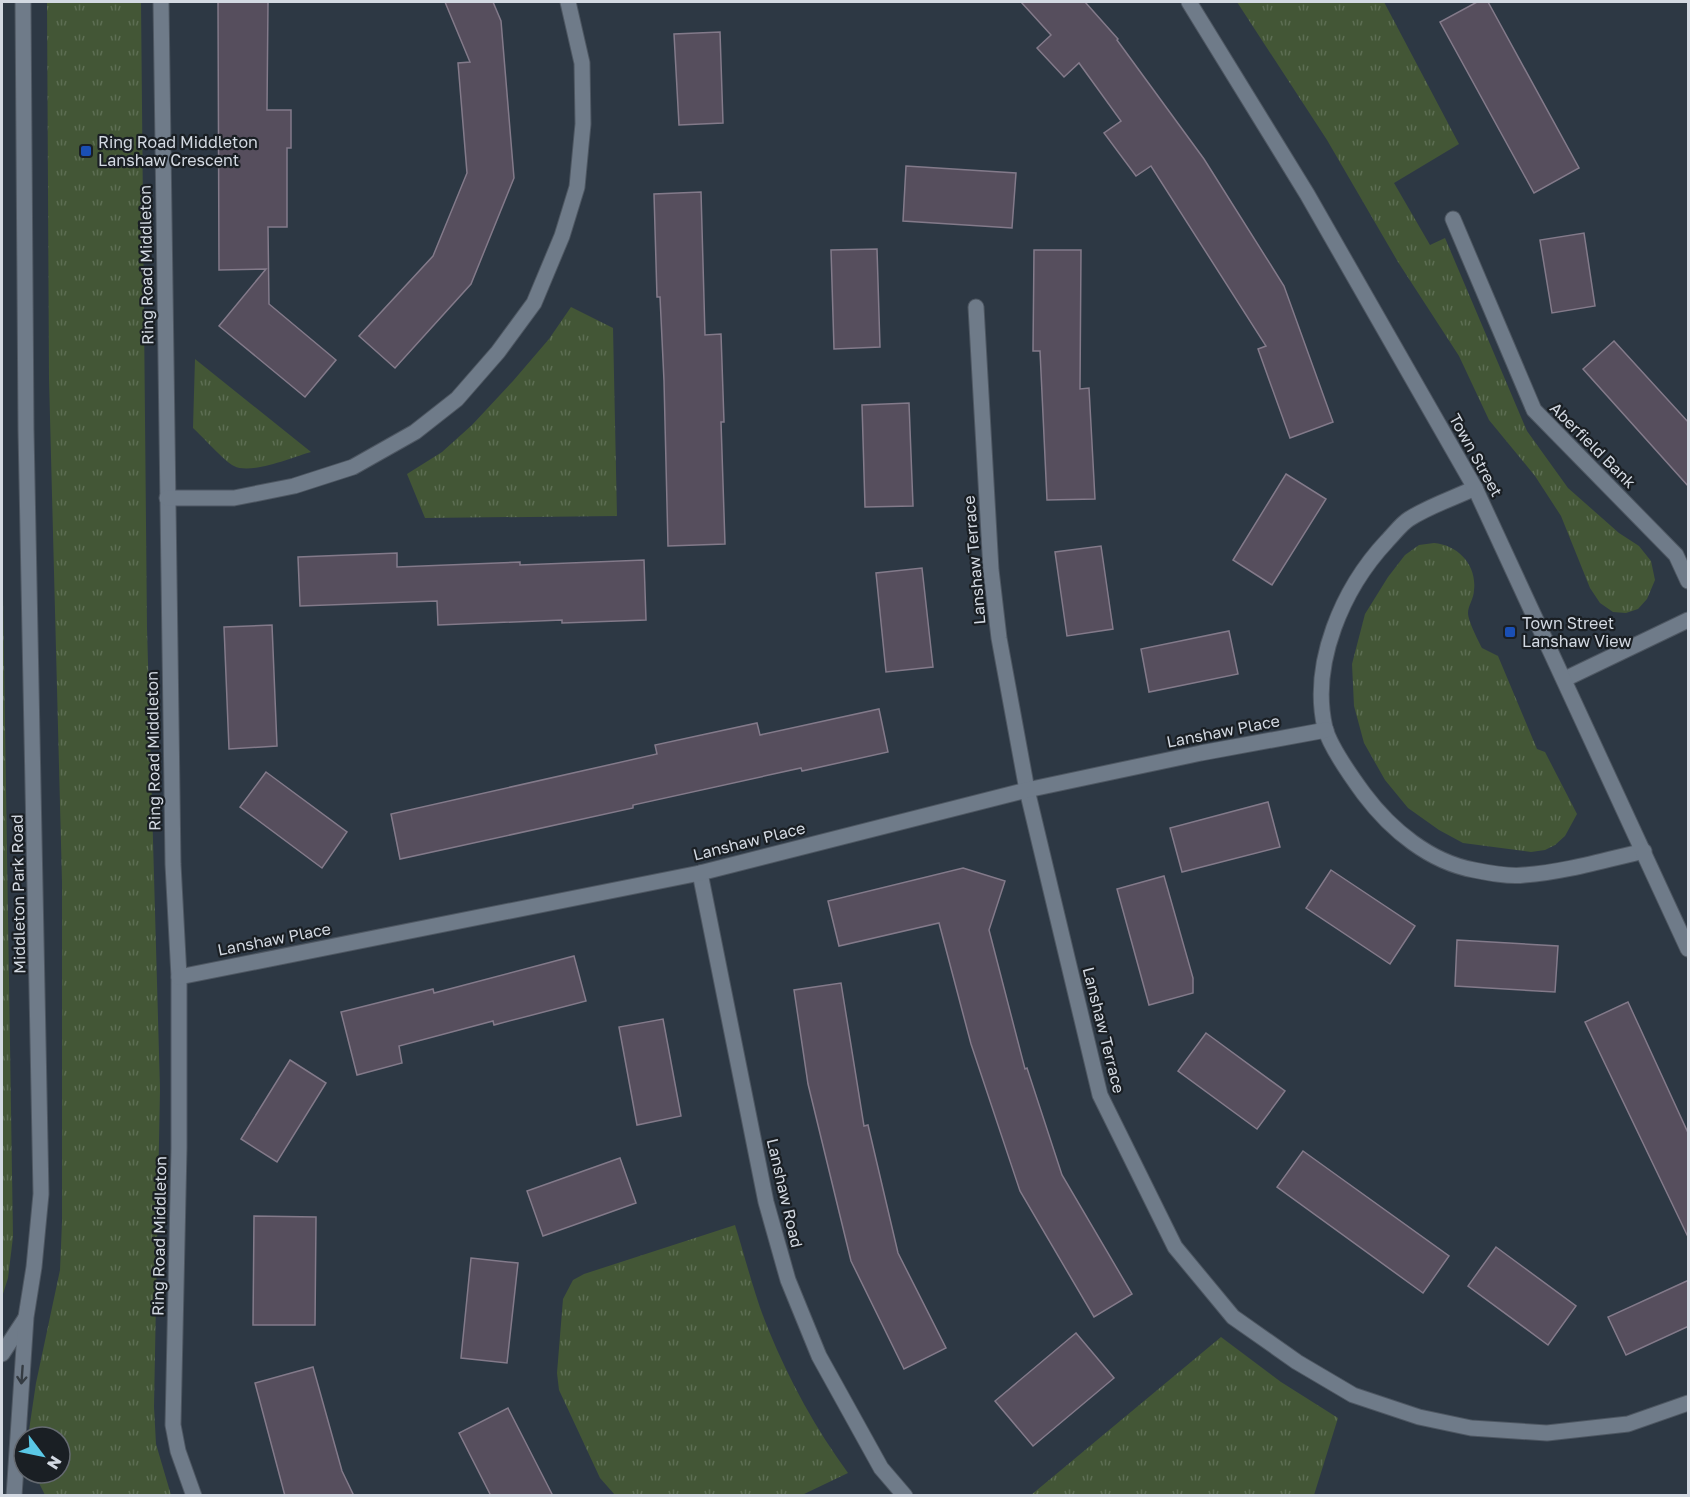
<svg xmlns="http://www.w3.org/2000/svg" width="1690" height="1497" viewBox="0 0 1690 1497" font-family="'Golos Text',sans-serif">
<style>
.grass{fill:url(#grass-tufts)}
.building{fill:#564e5d;stroke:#837a8a;stroke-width:1.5}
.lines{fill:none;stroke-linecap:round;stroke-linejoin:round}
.minor-casing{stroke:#4e5762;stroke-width:17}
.tertiary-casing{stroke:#4e5762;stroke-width:17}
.minor{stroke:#6f7b89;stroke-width:15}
.tertiary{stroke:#6f7b89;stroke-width:15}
.oneway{stroke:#343b42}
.transit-dot{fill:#1a4fb4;stroke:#1a1f24;stroke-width:2}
.labels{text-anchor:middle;stroke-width:4.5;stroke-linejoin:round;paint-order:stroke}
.poi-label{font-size:16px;fill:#d3d9e2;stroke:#1a1f24;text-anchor:start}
.street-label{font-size:16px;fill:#d3d9e2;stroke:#1a1f24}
</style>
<defs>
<pattern id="grass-tufts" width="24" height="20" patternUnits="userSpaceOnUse" patternTransform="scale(1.5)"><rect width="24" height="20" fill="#435636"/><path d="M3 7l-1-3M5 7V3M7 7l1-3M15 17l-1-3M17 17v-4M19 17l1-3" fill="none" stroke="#5d6e53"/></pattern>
</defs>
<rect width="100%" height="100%" fill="#2d3844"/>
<g class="grass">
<polygon points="47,2 141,2 147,628 160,1089 154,1407 156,1444 171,1495 45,1495 34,1473 60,1473 60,1437 28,1437 36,1383 60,1270 62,1222 62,882 49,378"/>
<polygon points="1237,2 1384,2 1459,144 1394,183 1430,245 1445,238 1527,431 1568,488 1619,533 1639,546 1651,561 1655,580 1647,599 1638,609 1626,613 1613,612 1600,603 1590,588 1561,516 1535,476 1489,420 1459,356 1398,262 1327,140"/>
<polygon points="571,307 613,328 617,516 425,518 407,474 442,452 472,425 513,381 549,339"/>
<path d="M195,359L311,452C293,457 251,475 234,466C225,462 202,436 193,428Z"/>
<polygon points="2,531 13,1237 8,1278 2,1297"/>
<path d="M1434,543C1458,545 1477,565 1474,590C1474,598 1468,606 1468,613C1468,621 1478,640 1482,648L1498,656L1537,749L1545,752L1577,814L1565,836L1555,845L1545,850L1531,852L1463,843L1439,830L1408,808L1385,780L1364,743L1354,706L1352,664L1365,614L1388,577L1405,555L1419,545Z"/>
<path d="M735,1225C746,1260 755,1298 769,1331C790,1382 816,1429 848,1473L802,1495H615L600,1478L559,1390L557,1373L563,1299L573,1280L584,1274Z"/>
<polygon points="1221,1337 1281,1382 1338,1418 1314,1495 1031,1495"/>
</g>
<g class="building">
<polygon points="218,2 268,2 267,110 291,110 291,148 287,148 287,227 268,227 269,304 336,360 305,397 219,326 266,269 219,270"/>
<polygon points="445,2 493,2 501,21 514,178 471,284 395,368 359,336 433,256 467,173 458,63 470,62"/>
<polygon points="1021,2 1085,2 1118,39 1117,40 1204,159 1284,286 1333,422 1290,438 1258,349 1266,346 1151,166 1136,176 1104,133 1121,121 1079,63 1064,77 1037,48 1051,35"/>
<polygon points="1477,2 1488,2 1579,168 1534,193 1440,22"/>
<polygon points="720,32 723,123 679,125 674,34"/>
<polygon points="906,166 1016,173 1012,228 903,221"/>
<polygon points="701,192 705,335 721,334 724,422 721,422 725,544 668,546 664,381 660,297 657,297 654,194"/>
<polygon points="1584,233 1595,306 1552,313 1540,240"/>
<polygon points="877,249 880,347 834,349 831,250"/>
<polygon points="1034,250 1081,250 1080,389 1089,388 1095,499 1047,500 1040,351 1033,351"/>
<polygon points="1614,341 1689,423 1689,487 1583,369"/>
<polygon points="909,403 913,506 865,507 862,405"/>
<polygon points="1286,474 1326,499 1272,585 1233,560"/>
<polygon points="1101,546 1113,629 1067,636 1055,552"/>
<polygon points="397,553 397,567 520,562 520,565 644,560 646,620 562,623 562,620 438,625 437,601 300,606 298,557"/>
<polygon points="922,568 933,667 886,672 876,573"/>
<polygon points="272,625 277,746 229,749 224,627"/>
<polygon points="1229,631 1238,674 1149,692 1141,649"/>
<polygon points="879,709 888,752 802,771 801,768 633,805 633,808 400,859 391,814 657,754 655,745 757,723 760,735"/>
<polygon points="266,772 347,832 322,868 240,807"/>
<polygon points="1268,802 1280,847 1182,872 1170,828"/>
<polygon points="963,868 1005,881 989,930 1025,1069 1027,1068 1062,1175 1132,1294 1094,1317 1020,1191 971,1044 939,923 839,946 828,901"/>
<polygon points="1331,870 1415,926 1390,964 1306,908"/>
<polygon points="1164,876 1193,978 1193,993 1149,1005 1117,889"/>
<polygon points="1457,940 1558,946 1555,992 1455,986"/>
<polygon points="574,956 586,1001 494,1025 493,1021 399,1046 402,1063 357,1075 341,1012 433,989 434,993"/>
<polygon points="841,983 864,1126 868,1125 898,1253 946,1348 904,1369 851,1261 808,1084 794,990"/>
<polygon points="1628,1002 1689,1135 1689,1239 1585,1022"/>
<polygon points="663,1019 681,1116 637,1125 619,1027"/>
<polygon points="1206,1033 1285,1091 1257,1129 1178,1071"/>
<polygon points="290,1060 326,1083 277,1162 241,1139"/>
<polygon points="1303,1151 1449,1256 1423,1293 1277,1187"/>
<polygon points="620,1158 636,1203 543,1236 527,1191"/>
<polygon points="254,1216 316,1217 315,1325 253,1325"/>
<polygon points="1496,1247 1576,1306 1548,1345 1468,1286"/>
<polygon points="471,1258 518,1263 507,1363 461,1358"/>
<polygon points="1689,1280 1689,1326 1626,1355 1608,1317"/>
<polygon points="1076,1333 1114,1378 1033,1446 995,1401"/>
<polygon points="313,1367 342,1471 354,1496 285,1496 255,1383"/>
<polygon points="508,1408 532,1455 553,1496 491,1496 459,1433"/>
</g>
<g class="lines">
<g class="minor-casing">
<g id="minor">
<polyline points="161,2 173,864 179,977 179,1148 173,1425 178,1451 194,1496"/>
<polyline points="1453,219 1534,410 1676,555 1688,581"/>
<polyline points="976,307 991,570 999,638 1027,790 1100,1095 1175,1247 1233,1317 1297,1362 1353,1395 1419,1417 1471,1428 1547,1433 1628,1424 1688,1403"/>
<path d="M1475,488C1454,498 1429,506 1409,519C1401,524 1394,534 1387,541C1343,588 1310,663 1325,728C1330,746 1353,779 1364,794C1391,830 1430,862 1474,870C1489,873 1509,877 1524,875C1565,872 1605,860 1644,851"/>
<polyline points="167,498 234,498 294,486 353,467 415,432 457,399 498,352 534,303 562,236 577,187 583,124 582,63 568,2"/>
<polyline points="1565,679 1688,620"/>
<polyline points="700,873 766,1202 788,1280 819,1356 881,1468 905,1496"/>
<polyline points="179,977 700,873 1027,790 1201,753 1326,730"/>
</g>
</g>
<g class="tertiary-casing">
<g id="tertiary">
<polyline points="1189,2 1307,194 1475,488 1688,949"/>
<polyline points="2,1354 25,1319"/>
<polyline points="14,1496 26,1317 34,1267 41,1194 26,430 23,2"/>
</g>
</g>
<use href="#minor" class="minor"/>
<use href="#tertiary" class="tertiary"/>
</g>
<defs><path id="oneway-shaft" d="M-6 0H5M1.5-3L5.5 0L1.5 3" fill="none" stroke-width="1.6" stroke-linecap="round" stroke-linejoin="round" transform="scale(1.5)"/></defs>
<use class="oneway" href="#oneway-shaft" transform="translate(22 1375) rotate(94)"/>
<g class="transit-dot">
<rect x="80" y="145" width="12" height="12" rx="3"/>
<rect x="1504" y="626" width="12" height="12" rx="3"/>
</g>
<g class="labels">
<g class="poi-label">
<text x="98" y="148">Ring Road Middleton<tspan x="98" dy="18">Lanshaw Crescent</tspan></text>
<text x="1522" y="629">Town Street<tspan x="1522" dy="18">Lanshaw View</tspan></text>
</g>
<g class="street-label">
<text transform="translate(146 265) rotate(-91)" y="6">Ring Road Middleton</text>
<text transform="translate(1593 445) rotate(45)" y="6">Aberfield Bank</text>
<text transform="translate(1476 455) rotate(61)" y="6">Town Street</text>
<text transform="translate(974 560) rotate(-95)" y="6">Lanshaw Terrace</text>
<text transform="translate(1223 731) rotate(-11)" y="6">Lanshaw Place</text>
<text transform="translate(153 751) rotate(-91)" y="6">Ring Road Middleton</text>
<text transform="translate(749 841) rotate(-14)" y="6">Lanshaw Place</text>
<text transform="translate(18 894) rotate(-91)" y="6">Middleton Park Road</text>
<text transform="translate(274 939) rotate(-11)" y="6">Lanshaw Place</text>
<text transform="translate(1104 1030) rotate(76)" y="6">Lanshaw Terrace</text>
<text transform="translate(785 1193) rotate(77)" y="6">Lanshaw Road</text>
<text transform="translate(159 1236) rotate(-89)" y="6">Ring Road Middleton</text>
</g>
</g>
<rect width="1690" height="1497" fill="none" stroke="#d3d9e2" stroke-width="6"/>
<g transform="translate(42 1455) rotate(122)"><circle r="28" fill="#1a1f24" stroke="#646970" stroke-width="1.5"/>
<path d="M0-4.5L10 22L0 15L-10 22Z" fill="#5ac8e6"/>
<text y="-9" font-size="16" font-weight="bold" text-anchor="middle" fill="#d3d9e2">N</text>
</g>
</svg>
